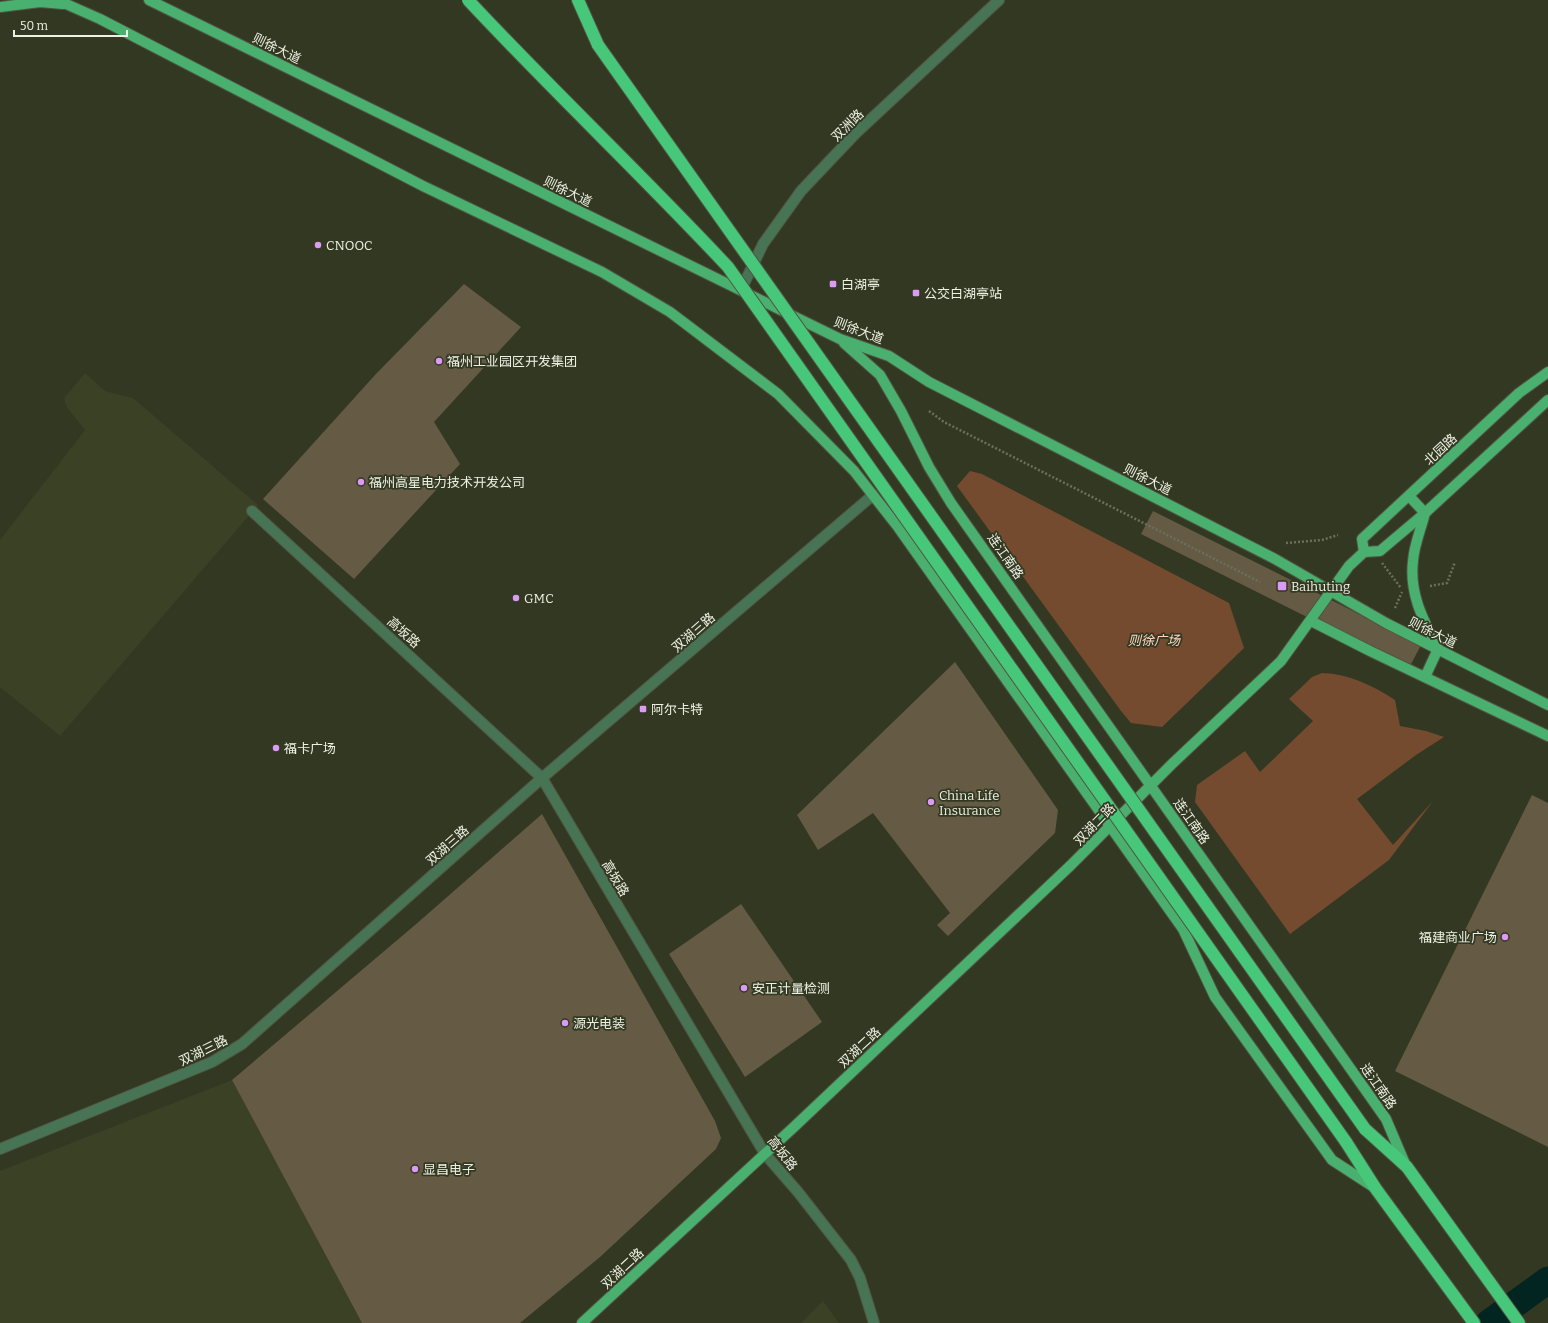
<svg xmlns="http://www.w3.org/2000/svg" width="1548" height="1323" viewBox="0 0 1548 1323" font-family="Bitter,'Noto Sans SC',serif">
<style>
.built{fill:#3a4124}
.green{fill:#754b2f}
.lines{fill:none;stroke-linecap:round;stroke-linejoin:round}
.river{stroke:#022522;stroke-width:27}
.building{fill:#655a43}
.minor-casing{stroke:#515641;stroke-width:12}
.major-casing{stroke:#515641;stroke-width:12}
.highway-casing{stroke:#515641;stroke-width:14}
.path{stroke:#6b705c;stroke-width:2.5;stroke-dasharray:2 2;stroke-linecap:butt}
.minor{stroke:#467454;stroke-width:10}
.major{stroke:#49b06f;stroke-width:10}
.highway{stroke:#47c779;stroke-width:12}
.highway-bridge-casing{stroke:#515641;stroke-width:14;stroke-linecap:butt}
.highway-bridge{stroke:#47c779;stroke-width:12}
.poi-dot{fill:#da9af6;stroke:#333822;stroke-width:1.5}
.labels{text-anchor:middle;stroke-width:3.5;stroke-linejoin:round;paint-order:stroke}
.street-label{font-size:13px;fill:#edf1e3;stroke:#333822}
.poi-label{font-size:13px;fill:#edf1e3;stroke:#333822;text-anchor:start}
.park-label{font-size:13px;font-style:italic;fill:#fcd7c0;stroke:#333822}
</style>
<rect width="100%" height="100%" fill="#333822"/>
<g class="built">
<polygon points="85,373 105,391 133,398 258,505 60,736 0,687 0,540 85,430 66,406 64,398"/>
<polygon points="232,1080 362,1323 0,1323 0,1171"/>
<polygon points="823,1301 839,1323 801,1323"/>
</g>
<g class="green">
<polygon points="970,471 982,474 1229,603 1244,648 1162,727 1131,723 1121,711 957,486"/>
<path d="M1322,673C1349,674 1372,685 1395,700L1400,726L1426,731L1444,737L1416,755L1357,799L1393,845L1433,801L1389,860L1290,934L1195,802L1197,785L1245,751L1260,772L1313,721L1289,699L1312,677Z"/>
</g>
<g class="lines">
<polyline class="river" points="1489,1323 1548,1280"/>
</g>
<g class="building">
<polygon points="464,284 521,327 434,422 460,464 354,579 263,499 375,375"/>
<polygon points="1153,511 1421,645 1409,668 1141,534"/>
<polygon points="955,662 1058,810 1055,833 948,936 937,925 950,913 873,813 818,850 797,815"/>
<polygon points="1532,795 1548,803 1548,1147 1395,1071"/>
<polygon points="542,814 715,1121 721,1138 716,1149 600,1257 520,1323 362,1323 232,1080 415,925"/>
<polygon points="741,904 822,1022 745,1077 669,954"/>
</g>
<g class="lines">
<g class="minor-casing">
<g id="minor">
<polyline points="741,290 763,244 801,191 856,133 999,0"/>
<polyline points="252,511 542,778 765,1154 798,1192 851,1260 860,1278 874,1323"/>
<polyline points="0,1149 212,1062 242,1044 542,778 873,495"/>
</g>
</g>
<g class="major-casing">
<g id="major">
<polyline points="57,0 100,19 423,186 602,272 670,312 778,394 854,471 898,527 1183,929 1215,997 1332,1160 1375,1188"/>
<polyline points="149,0 840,339 889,356 929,382 1275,559 1386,623 1548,705"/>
<polyline points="0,7 40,2 63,4"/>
<polyline points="844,343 880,375 901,411 929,467 951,503 1386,1119 1406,1166"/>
<polyline points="1409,496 1425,513"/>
<polyline points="1364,552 1362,539 1519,393 1548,372"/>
<polyline points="1311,621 1370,651 1548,736"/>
<path d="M1425,677L1438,649C1424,621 1409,595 1413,561C1414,545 1421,529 1425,513"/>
<polyline points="582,1323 795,1126 1071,865 1172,764 1281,661 1349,566 1364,552 1380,551 1425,513 1548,400"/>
</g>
</g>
<g class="highway-casing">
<g id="highway">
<polyline points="578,0 598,45"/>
<polyline points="1365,1129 1407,1167 1519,1323"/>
<polyline points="1346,1142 1376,1189 1474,1323"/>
</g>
</g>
<g class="path">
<polyline points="929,411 944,422 1260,582"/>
<polyline points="1286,543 1322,540 1338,535"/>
<polyline points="1382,563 1401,588"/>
<polyline points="1430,586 1447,583 1455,562"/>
<polyline points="1395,608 1402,592"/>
</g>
<use href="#minor" class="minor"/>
<use href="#major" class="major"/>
<use href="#highway" class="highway"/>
<g class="highway-bridge-casing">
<g id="highway-bridge">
<path d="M468,0C553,91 643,176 728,267L1346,1142"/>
<polyline points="598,45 1365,1129"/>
</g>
</g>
<use href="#highway-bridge" class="highway-bridge"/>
</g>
<g class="poi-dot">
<circle cx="318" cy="245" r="4"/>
<rect x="829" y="280" width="8" height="8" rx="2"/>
<rect x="912" y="289" width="8" height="8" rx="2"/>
<circle cx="439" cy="361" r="4"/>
<circle cx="361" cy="482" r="4"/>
<rect x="1277" y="581" width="10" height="10" rx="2"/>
<circle cx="516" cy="598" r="4"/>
<rect x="639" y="705" width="8" height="8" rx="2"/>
<circle cx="276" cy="748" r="4"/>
<circle cx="931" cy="802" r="4"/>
<circle cx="1505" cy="937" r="4"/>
<circle cx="744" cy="988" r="4"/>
<circle cx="565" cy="1023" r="4"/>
<circle cx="415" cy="1169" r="4"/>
</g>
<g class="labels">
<g class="street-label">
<text transform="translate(277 48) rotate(26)" y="5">则徐大道</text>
<text transform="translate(847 125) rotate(-45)" y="5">双洲路</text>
<text transform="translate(568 191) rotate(26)" y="5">则徐大道</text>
<text transform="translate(859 330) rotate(21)" y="5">则徐大道</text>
<text transform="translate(1440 449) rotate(-43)" y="5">北园路</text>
<text transform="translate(1148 479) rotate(27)" y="5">则徐大道</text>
<text transform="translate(1006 556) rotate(55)" y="5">连江南路</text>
<text transform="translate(404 632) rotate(42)" y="5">高坂路</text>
<text transform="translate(693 632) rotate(-41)" y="5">双湖三路</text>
<text transform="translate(1433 632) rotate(27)" y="5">则徐大道</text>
<text transform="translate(1192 821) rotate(55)" y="5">连江南路</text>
<text transform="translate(1094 824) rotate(-46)" y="5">双湖二路</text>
<text transform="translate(447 845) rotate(-42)" y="5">双湖三路</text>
<text transform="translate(616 878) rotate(59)" y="5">高坂路</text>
<text transform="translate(859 1047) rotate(-43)" y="5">双湖二路</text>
<text transform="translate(203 1050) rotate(-26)" y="5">双湖三路</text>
<text transform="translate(1379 1086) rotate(55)" y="5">连江南路</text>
<text transform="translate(783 1153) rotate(52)" y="5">高坂路</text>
<text transform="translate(622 1268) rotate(-43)" y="5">双湖二路</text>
</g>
<g class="poi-label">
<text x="326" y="250">CNOOC</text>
<text x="841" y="289">白湖亭</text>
<text x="924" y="298">公交白湖亭站</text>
<text x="447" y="366">福州工业园区开发集团</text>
<text x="369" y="487">福州高星电力技术开发公司</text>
<text x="1291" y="591">Baihuting</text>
<text x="524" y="603">GMC</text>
<text x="651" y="714">阿尔卡特</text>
<text x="284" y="753">福卡广场</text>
<text x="939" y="800">China Life<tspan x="939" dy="15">Insurance</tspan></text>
<text x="1497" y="942" text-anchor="end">福建商业广场</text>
<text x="752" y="993">安正计量检测</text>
<text x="573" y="1028">源光电装</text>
<text x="423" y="1174">显昌电子</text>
</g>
<g class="park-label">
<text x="1154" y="645">则徐广场</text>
</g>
</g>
<path d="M14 30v6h113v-6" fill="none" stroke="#edf1e3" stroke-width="2"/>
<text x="20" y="30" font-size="12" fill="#edf1e3" stroke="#333822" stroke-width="3" paint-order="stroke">50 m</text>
</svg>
